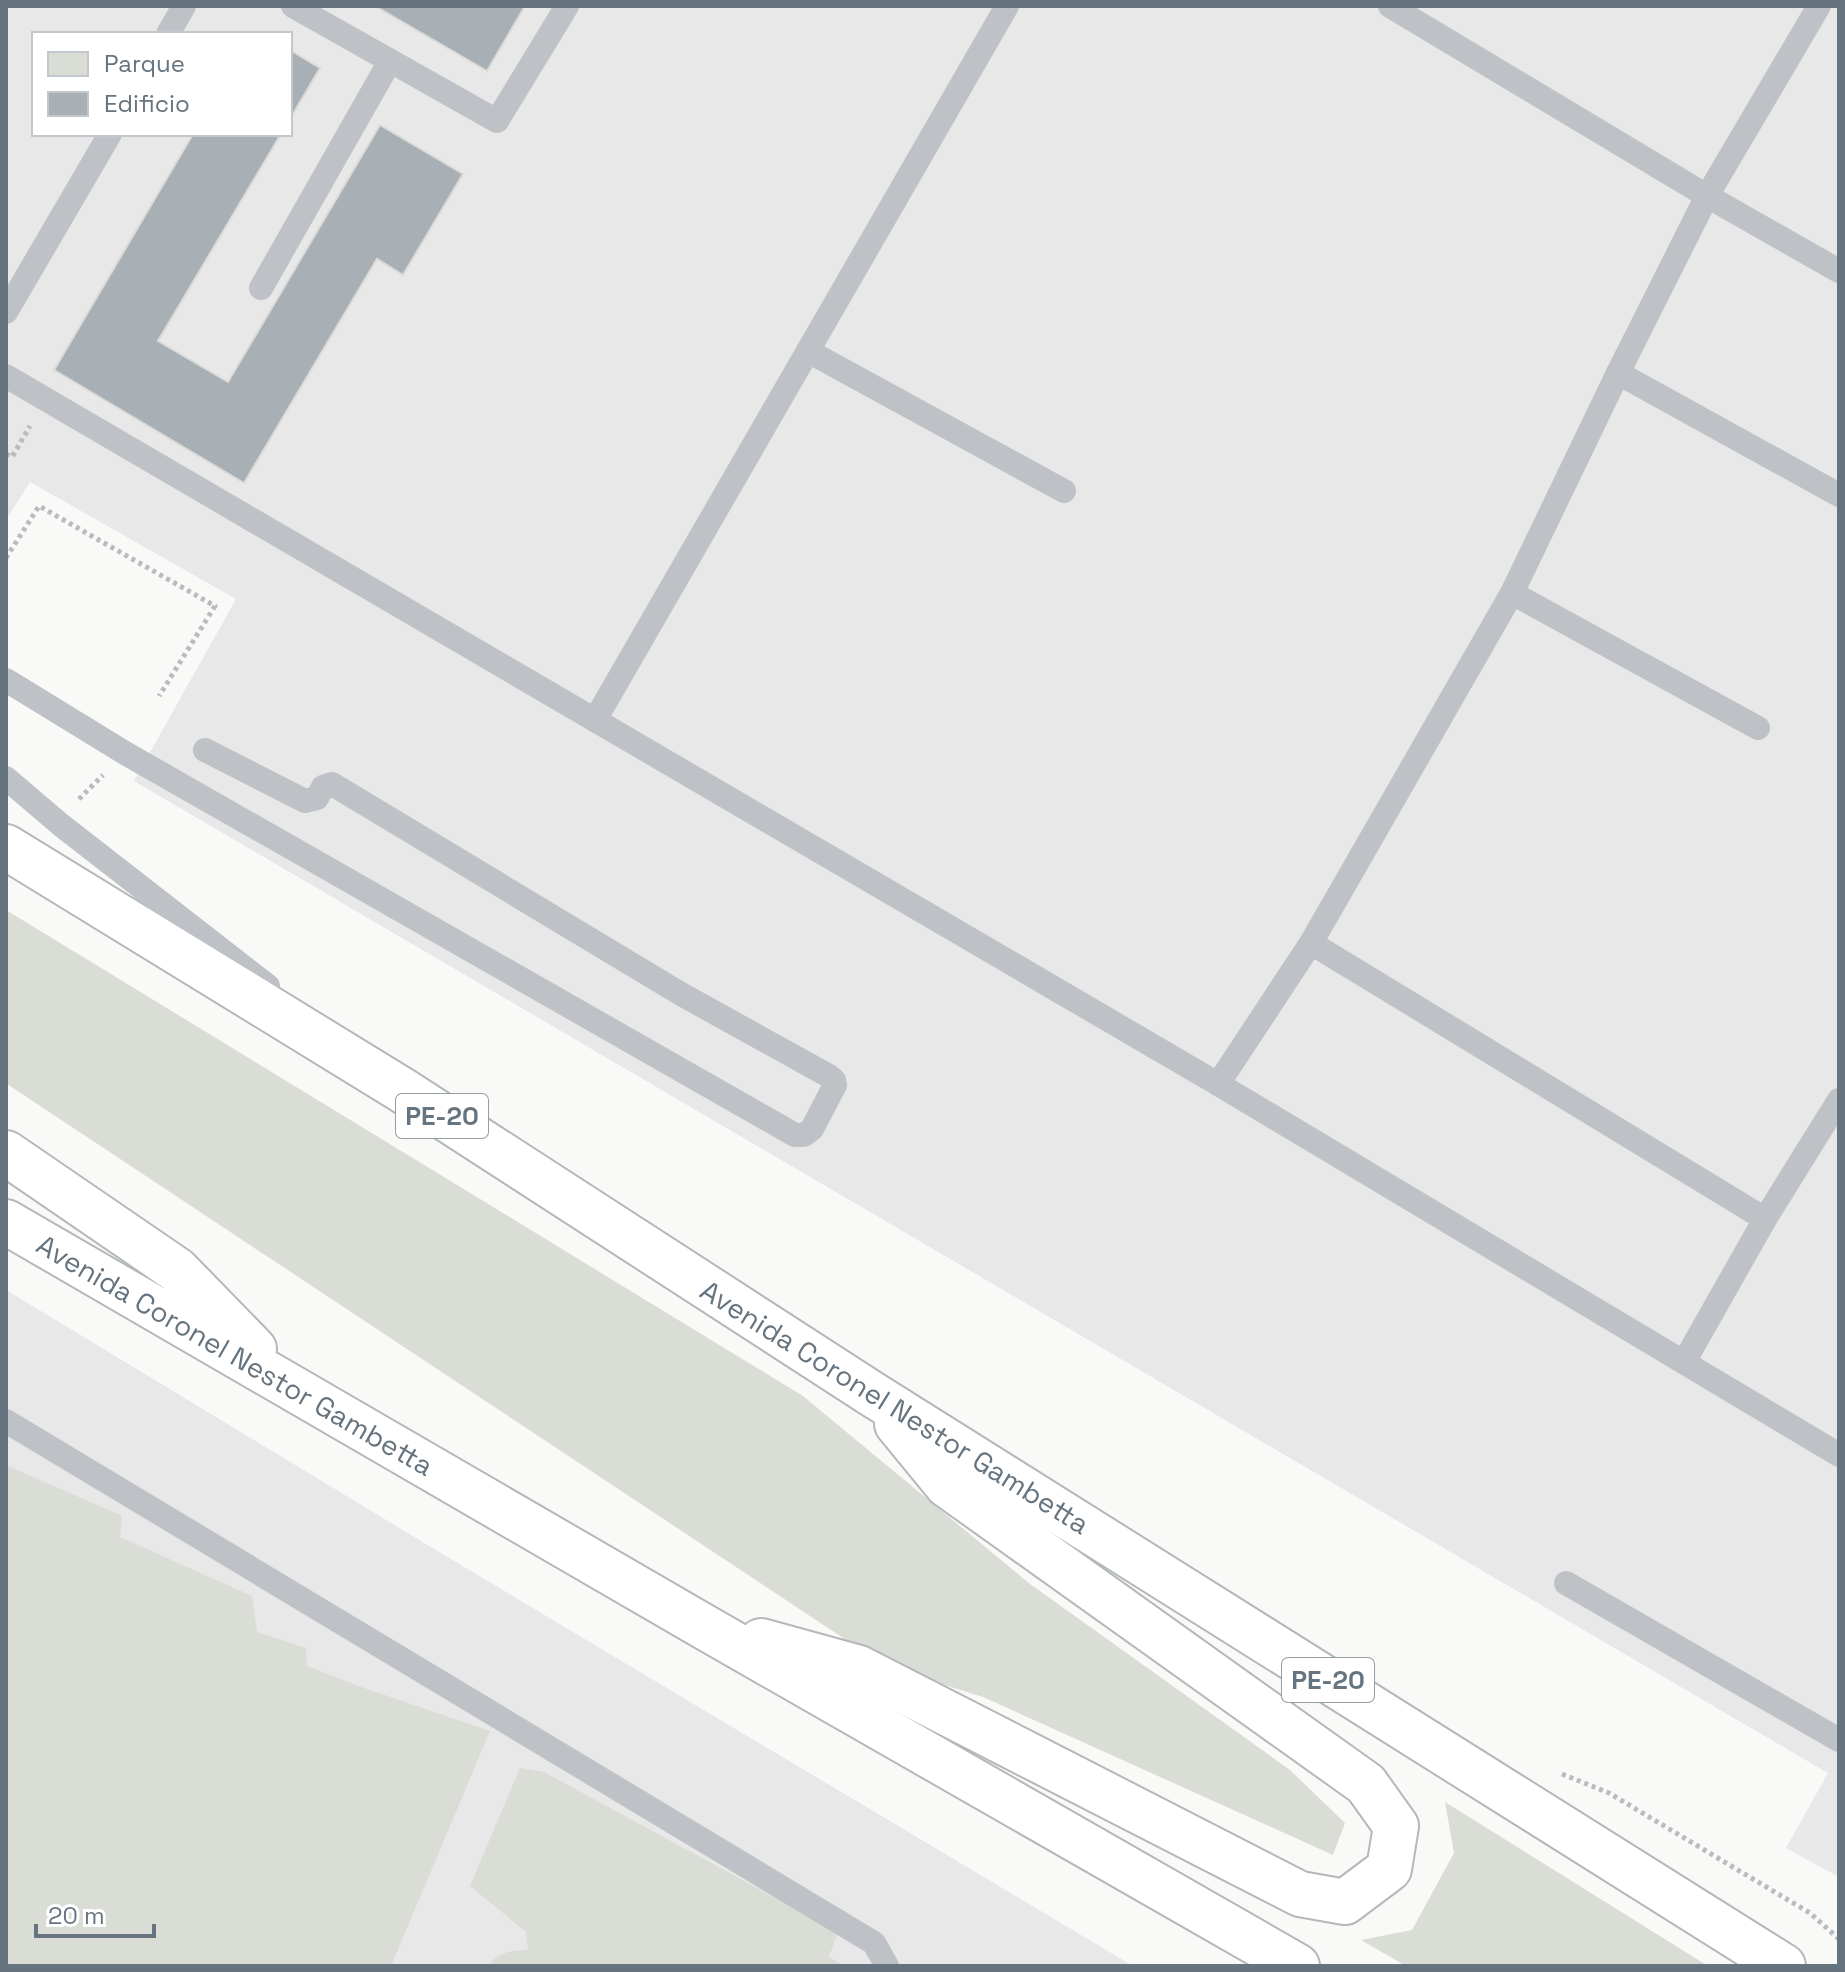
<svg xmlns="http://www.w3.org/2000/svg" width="1845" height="1972" viewBox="0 0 1845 1972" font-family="'Space Grotesk',sans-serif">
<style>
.built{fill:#e7e8e7;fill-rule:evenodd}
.green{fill:#d9ddd6}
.building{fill:#a9b0b5;stroke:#dbdbd9;stroke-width:2}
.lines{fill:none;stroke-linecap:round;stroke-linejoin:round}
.highway-casing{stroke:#b4b8bb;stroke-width:48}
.path{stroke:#b9bcbf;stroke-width:5;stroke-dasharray:4 4;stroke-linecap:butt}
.lane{stroke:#bec2c6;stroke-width:24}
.highway{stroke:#fff;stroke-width:44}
.labels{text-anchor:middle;stroke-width:8;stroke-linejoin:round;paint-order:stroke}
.shield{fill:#fff;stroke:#949ea5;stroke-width:2}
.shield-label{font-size:26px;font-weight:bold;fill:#66747f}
.street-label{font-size:28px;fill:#66747f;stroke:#fff}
</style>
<rect width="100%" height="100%" fill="#f9f9f7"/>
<g class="built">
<path d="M6,6H1839V1877L1786,1848L1828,1773L134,781L236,599L30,482L6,520ZM34,34H290V134H34Z"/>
<polygon points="6,1290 439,1552 1133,1966 6,1966"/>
</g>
<g class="green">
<polygon points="6,910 803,1396 1030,1584 1290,1770 1345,1823 1333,1855 983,1697 887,1667 10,1086 6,1083"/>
<polygon points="6,1465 122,1516 120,1537 252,1596 257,1632 306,1648 307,1666 364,1688 490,1731 391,1966 6,1966"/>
<path d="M520,1768L544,1772L838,1932L829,1957L845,1966H489C497,1952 513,1950 528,1950L526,1932L470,1886Z"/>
<polygon points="1445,1802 1708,1966 1406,1966 1361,1940 1412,1930 1454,1853"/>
</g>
<g class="building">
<polygon points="375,6 525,6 487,71"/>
<polygon points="290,50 320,68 290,119"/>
<polygon points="380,125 463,174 403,275 377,259 244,483 54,370 193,134 281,134 158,341 228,382"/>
</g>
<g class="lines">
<g class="highway-casing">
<g id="highway">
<polyline points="6,847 402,1090 872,1394 1783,1966"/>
<polyline points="6,1153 177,1270 254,1349"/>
<polyline points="6,1222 701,1625 1297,1966"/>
<polyline points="761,1641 859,1668 1300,1894 1345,1902 1389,1869 1396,1826 1366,1784 947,1485 897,1424"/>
</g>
</g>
<g class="path">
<polyline points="6,454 12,457 30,426"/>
<polyline points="6,558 39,506 215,606 159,696"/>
<polyline points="79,799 103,775"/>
<polyline points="1562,1774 1609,1793 1810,1913 1839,1939"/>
</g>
<g class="lane">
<polyline points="293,6 497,121 567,6"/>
<polyline points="1390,6 1707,196 1839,271"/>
<polyline points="168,34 184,6"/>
<polyline points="261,288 390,61"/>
<polyline points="6,312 110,134"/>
<polyline points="808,351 1064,491"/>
<polyline points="1618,373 1839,495"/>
<polyline points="6,376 1218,1084 1839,1455"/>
<polyline points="1512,593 1758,728"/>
<polyline points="6,680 125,753 795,1135 804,1135 812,1129 835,1085 834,1080 829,1076 681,994 332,784 323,787 317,798 305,801 205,750"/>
<polyline points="595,720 1007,6"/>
<polyline points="6,778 61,825 268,986"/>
<polyline points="1311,943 1765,1219"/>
<polyline points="1218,1084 1311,943 1512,593 1618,373 1707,196 1819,6"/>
<polyline points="1684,1362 1765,1219 1839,1100"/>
<polyline points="6,1421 874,1943 887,1966"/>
<polyline points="1566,1583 1839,1740"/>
</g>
<use href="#highway" class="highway"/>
</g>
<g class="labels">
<g class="shield">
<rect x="396" y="1094" width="92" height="44" rx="6"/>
<rect x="1282" y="1658" width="92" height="44" rx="6"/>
</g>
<g class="shield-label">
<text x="442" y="1125">PE-20</text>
<text x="1328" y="1689">PE-20</text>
</g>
<g class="street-label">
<text transform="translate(235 1355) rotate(30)" y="10">Avenida Coronel Nestor Gambetta</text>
<text transform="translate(895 1407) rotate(32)" y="10">Avenida Coronel Nestor Gambetta</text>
</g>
</g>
<rect width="1845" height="1972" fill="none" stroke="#66747f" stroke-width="16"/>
<rect x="32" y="32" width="260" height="104" fill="#ffffff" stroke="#c2c7cc" stroke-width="2"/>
<rect x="48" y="52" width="40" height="24" fill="#d9ddd6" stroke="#c2c7cc" stroke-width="2"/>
<text x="104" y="72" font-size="24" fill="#66747f">Parque</text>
<rect x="48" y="92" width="40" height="24" fill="#a9b0b5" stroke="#c2c7cc" stroke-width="2"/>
<text x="104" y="112" font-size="24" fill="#66747f">Edificio</text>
<path d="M36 1924v12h118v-12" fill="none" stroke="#66747f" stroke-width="4"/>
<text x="48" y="1924" font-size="24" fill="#66747f" stroke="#ffffff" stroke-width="6" paint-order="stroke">20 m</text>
</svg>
